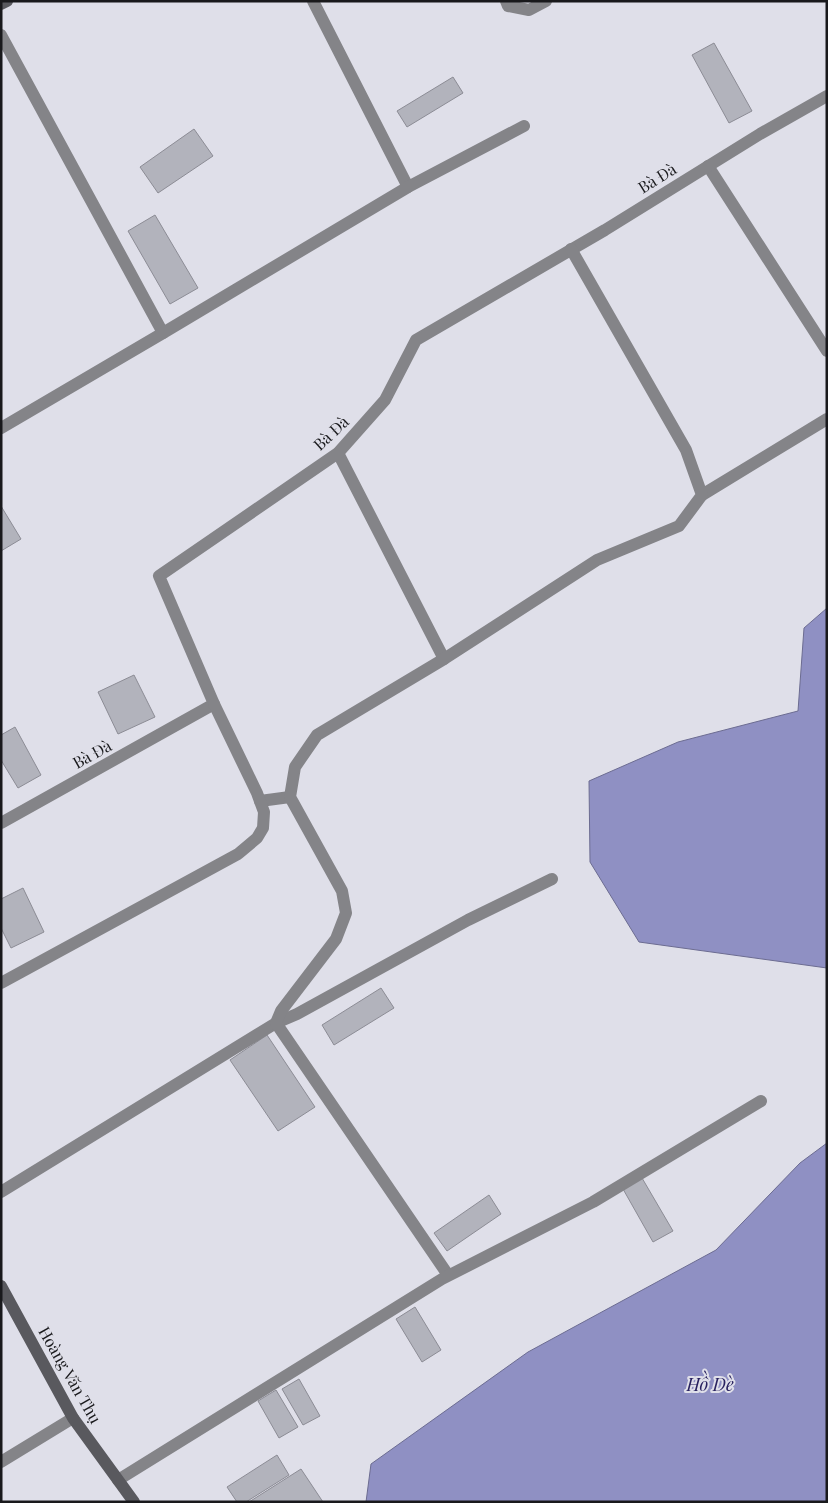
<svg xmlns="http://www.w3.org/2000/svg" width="828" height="1503" viewBox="0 0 828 1503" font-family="'Playfair Display',serif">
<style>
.water{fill:#8f90c3;stroke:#6c6c91}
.building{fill:#b2b3bc;stroke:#8c8c95}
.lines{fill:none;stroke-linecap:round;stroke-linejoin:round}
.street{stroke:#848488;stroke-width:12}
.secondary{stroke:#59595e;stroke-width:12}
.labels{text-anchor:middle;stroke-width:4;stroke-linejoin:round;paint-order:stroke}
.street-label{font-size:16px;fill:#19191c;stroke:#dfdfe9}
.water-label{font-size:18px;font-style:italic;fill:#292260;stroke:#dfdfe9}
</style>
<rect width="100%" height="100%" fill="#dfdfe9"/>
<g class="water">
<polygon points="827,608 827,968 639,942 590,862 589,781 678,742 798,711 804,628"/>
<polygon points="827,1143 827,1502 366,1502 371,1464 528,1352 716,1250 800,1163"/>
</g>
<g class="building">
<polygon points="714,43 752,111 729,123 692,55"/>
<polygon points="453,77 463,93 407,127 397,111"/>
<polygon points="194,129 213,156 158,193 140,167"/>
<polygon points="155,215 198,288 170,304 128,231"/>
<polygon points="1,506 21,539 1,551"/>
<polygon points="134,675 155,717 118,734 98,692"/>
<polygon points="15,727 41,775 18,788 1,760 1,735"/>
<polygon points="23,888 44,932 11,948 1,928 1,899"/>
<polygon points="381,988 394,1008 334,1045 322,1025"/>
<polygon points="267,1035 315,1107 278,1131 230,1060"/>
<polygon points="642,1178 673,1231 653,1242 623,1189"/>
<polygon points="489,1195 501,1214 447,1251 434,1233"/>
<polygon points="415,1307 441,1350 422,1362 396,1319"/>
<polygon points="299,1379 320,1416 303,1425 282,1389"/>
<polygon points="276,1390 298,1427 279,1438 258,1401"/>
<polygon points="277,1455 289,1475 246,1502 237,1502 227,1487"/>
<polygon points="301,1469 323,1502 249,1502"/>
</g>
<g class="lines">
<g class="street">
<polyline points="313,1 408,187"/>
<polyline points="506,1 508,6 529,10 546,1"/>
<polyline points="1,35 163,333"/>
<polyline points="708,166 827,351"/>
<polyline points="1,428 163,333 408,187 524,126"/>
<polyline points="338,453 444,659"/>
<polyline points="702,495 827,419"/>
<polyline points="260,801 290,797"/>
<polyline points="1,823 214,704 159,576 338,453 385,400 416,340 605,230 760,134 827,96"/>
<polyline points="1,983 238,854 257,838 263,828 264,812 257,793 214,704"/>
<polyline points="1,1192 276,1023 297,1014 468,920 552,879"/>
<polyline points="448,1275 276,1023 281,1011 336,939 346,913 342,891 290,797 295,767 317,735 444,659 597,560 679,526 702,495 686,450 571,249"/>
<polyline points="1,1462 73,1418"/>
<polyline points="118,1480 442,1279 593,1202 761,1101"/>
</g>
<g class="secondary">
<polyline points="1,4 7,1"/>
<polyline points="1,1286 73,1418 134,1502"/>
</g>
</g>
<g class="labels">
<g class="street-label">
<text transform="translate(657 178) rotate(-32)" y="6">Bà Đà</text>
<text transform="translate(331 433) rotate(-43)" y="6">Bà Đà</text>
<text transform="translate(92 754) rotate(-29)" y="6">Bà Đà</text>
<text transform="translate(70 1375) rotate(60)" y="6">Hoàng Văn Thụ</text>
</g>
<g class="water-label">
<text x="710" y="1391">Hồ Dè</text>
</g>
</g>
<rect width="828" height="1503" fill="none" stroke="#19191c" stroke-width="5"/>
</svg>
